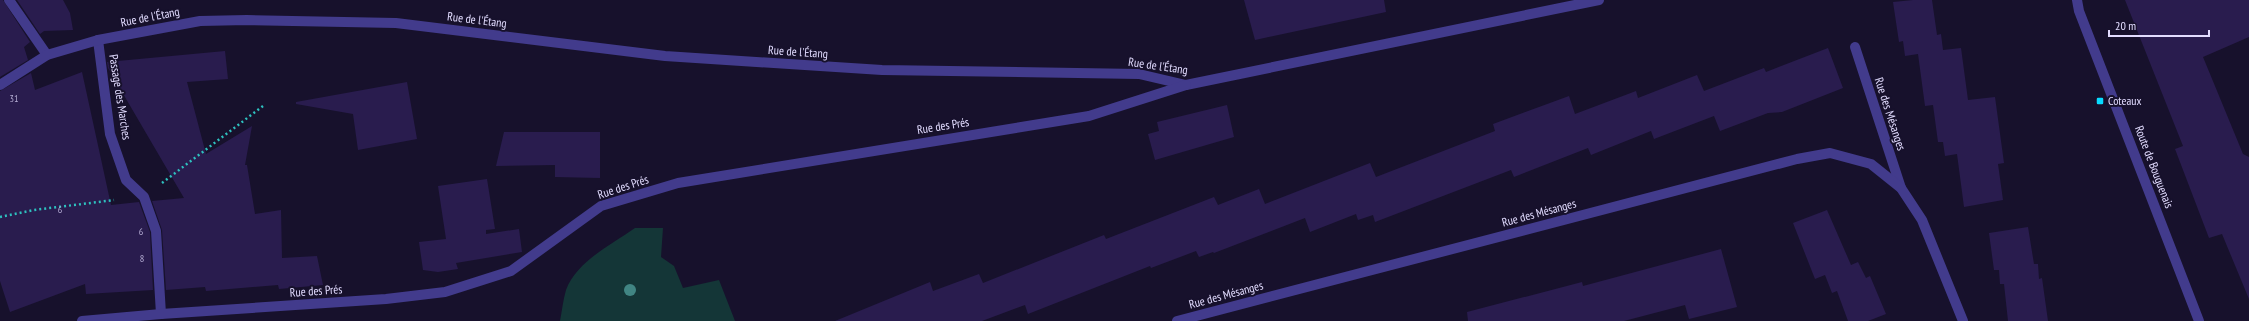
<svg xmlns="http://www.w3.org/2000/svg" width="2249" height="321" viewBox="0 0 2249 321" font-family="'PT Sans Narrow',sans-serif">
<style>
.green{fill:#143637}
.building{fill:#291c4e}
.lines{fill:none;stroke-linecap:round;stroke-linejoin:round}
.path{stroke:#2ec1bf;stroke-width:2.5;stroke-dasharray:2 3;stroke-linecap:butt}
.minor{stroke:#423b8c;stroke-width:10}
.tree{fill:#418583}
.poi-dot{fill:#08dbff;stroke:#17112c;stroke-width:1.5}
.labels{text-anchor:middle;stroke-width:4;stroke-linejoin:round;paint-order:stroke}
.number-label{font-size:10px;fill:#b4acd3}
.street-label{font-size:12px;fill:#e2dcff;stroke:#17112c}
.poi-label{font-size:12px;fill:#e2dcff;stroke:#17112c;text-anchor:start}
</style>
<rect width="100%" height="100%" fill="#17112c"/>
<path class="green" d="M635,228H663L661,257L674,266L683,288L719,280L735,321H560C562,311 563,300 566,290C577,261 611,245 635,228Z"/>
<g class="building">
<polygon points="0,0 3,0 30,42 24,47 28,60 0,77"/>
<polygon points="17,0 63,0 70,13 73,30 44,31 40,34"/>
<polygon points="1244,0 1384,0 1386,12 1255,40"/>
<polygon points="1913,0 1932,0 1937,35 1941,34 1943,50 1961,48 1968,100 1995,97 2004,163 1998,164 2003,200 1964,207 1957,154 1945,156 1943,142 1938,142 1933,105 1925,106 1918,54 1905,56 1903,41 1899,42 1893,2"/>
<polygon points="2125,0 2249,0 2249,37 2203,57 2243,154 2249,157 2249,299 2222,234 2209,238 2175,149 2183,146"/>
<polygon points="1828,48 1843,88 1782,112 1768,113 1720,131 1714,116 1654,139 1651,131 1591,155 1588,148 1514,177 1511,170 1375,222 1373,215 1358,220 1356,214 1310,232 1305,218 1214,253 1213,252 1199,257 1196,251 1151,268 1150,266 1028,314 1025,305 982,321 835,321 930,282 933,291 979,274 983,283 1104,235 1106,239 1214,197 1218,205 1259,189 1265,204 1370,163 1376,177 1495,131 1493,124 1569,96 1575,114 1636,91 1638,98 1697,75 1704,91 1764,68 1766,72"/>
<polygon points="225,51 228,79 187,82 206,154 252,126 245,165 247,165 255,214 281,210 282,258 317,256 323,285 279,289 278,285 206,291 205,287 166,290 162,230 152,201 184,198 108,68 107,62"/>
<polygon points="82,72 111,205 139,202 150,232 153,290 86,294 85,284 10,312 0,281 0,91 31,73 35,90"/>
<polygon points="407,82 417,139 358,150 353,114 296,104 296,102"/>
<polygon points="1227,105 1234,137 1155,160 1148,134 1159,131 1157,122"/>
<polygon points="504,132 600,132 600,178 555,177 555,165 496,166"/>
<polygon points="487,179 495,229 486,230 486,234 519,229 522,252 456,263 458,269 438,272 423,270 419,242 446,239 438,186"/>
<polygon points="1827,210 1851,265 1858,262 1866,278 1870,276 1886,314 1868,321 1848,321 1837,291 1832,293 1825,275 1815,279 1793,223"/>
<polygon points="2028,227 2034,264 2038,264 2039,279 2042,278 2048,321 2008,321 2004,284 2000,284 1999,270 1994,270 1989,233"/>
<polygon points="1721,249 1737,307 1689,319 1685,305 1624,321 1468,321 1467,312 1582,282 1583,286"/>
</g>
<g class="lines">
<g class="path">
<polyline points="162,183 263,106"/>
<polyline points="0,217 34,210 114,200"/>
</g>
<g class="minor">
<polyline points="9,0 47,55"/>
<polyline points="2077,0 2079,11 2199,321"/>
<polyline points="98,40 110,134 126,180 144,197 156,231 161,314"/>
<polyline points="1855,47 1901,188"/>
<polyline points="0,85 47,55 98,40 200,21 247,20 396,23 665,56 882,70 1139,74 1186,85 1599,0"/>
<polyline points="82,321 161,314 386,299 445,292 511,271 601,206 678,183 1089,116 1186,85"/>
<polyline points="1177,321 1797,159 1830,153 1871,164 1901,188 1922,220 1963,321"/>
</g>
</g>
<circle class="tree" cx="630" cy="290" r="6"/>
<rect class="poi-dot" x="2096" y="97" width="8" height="8" rx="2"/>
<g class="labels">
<g class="number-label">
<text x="14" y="102">31</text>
<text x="60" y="213">6</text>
<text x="141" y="235">6</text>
<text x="142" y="262">8</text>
</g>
<g class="street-label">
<text transform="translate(150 17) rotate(-11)" y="4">Rue de l'Étang</text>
<text transform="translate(477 20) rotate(7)" y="4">Rue de l'Étang</text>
<text transform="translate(798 52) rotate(4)" y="4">Rue de l'Étang</text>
<text transform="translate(1158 66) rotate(8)" y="4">Rue de l'Étang</text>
<text transform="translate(120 97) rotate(81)" y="4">Passage des Marches</text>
<text transform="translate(1890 114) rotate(72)" y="4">Rue des Mésanges</text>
<text transform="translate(943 126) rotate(-9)" y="4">Rue des Prés</text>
<text transform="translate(2154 167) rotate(69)" y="4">Route de Bouguenais</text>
<text transform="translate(623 187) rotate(-18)" y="4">Rue des Prés</text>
<text transform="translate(1539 213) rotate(-15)" y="4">Rue des Mésanges</text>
<text transform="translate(316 291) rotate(-4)" y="4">Rue des Prés</text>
<text transform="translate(1226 295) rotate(-15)" y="4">Rue des Mésanges</text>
</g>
<g class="poi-label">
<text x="2108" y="105">Coteaux</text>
</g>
</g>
<path d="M2109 30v6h100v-6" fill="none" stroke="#e2dcff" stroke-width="2"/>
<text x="2115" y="30" font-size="12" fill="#e2dcff" stroke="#17112c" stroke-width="3" paint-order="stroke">20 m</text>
</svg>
